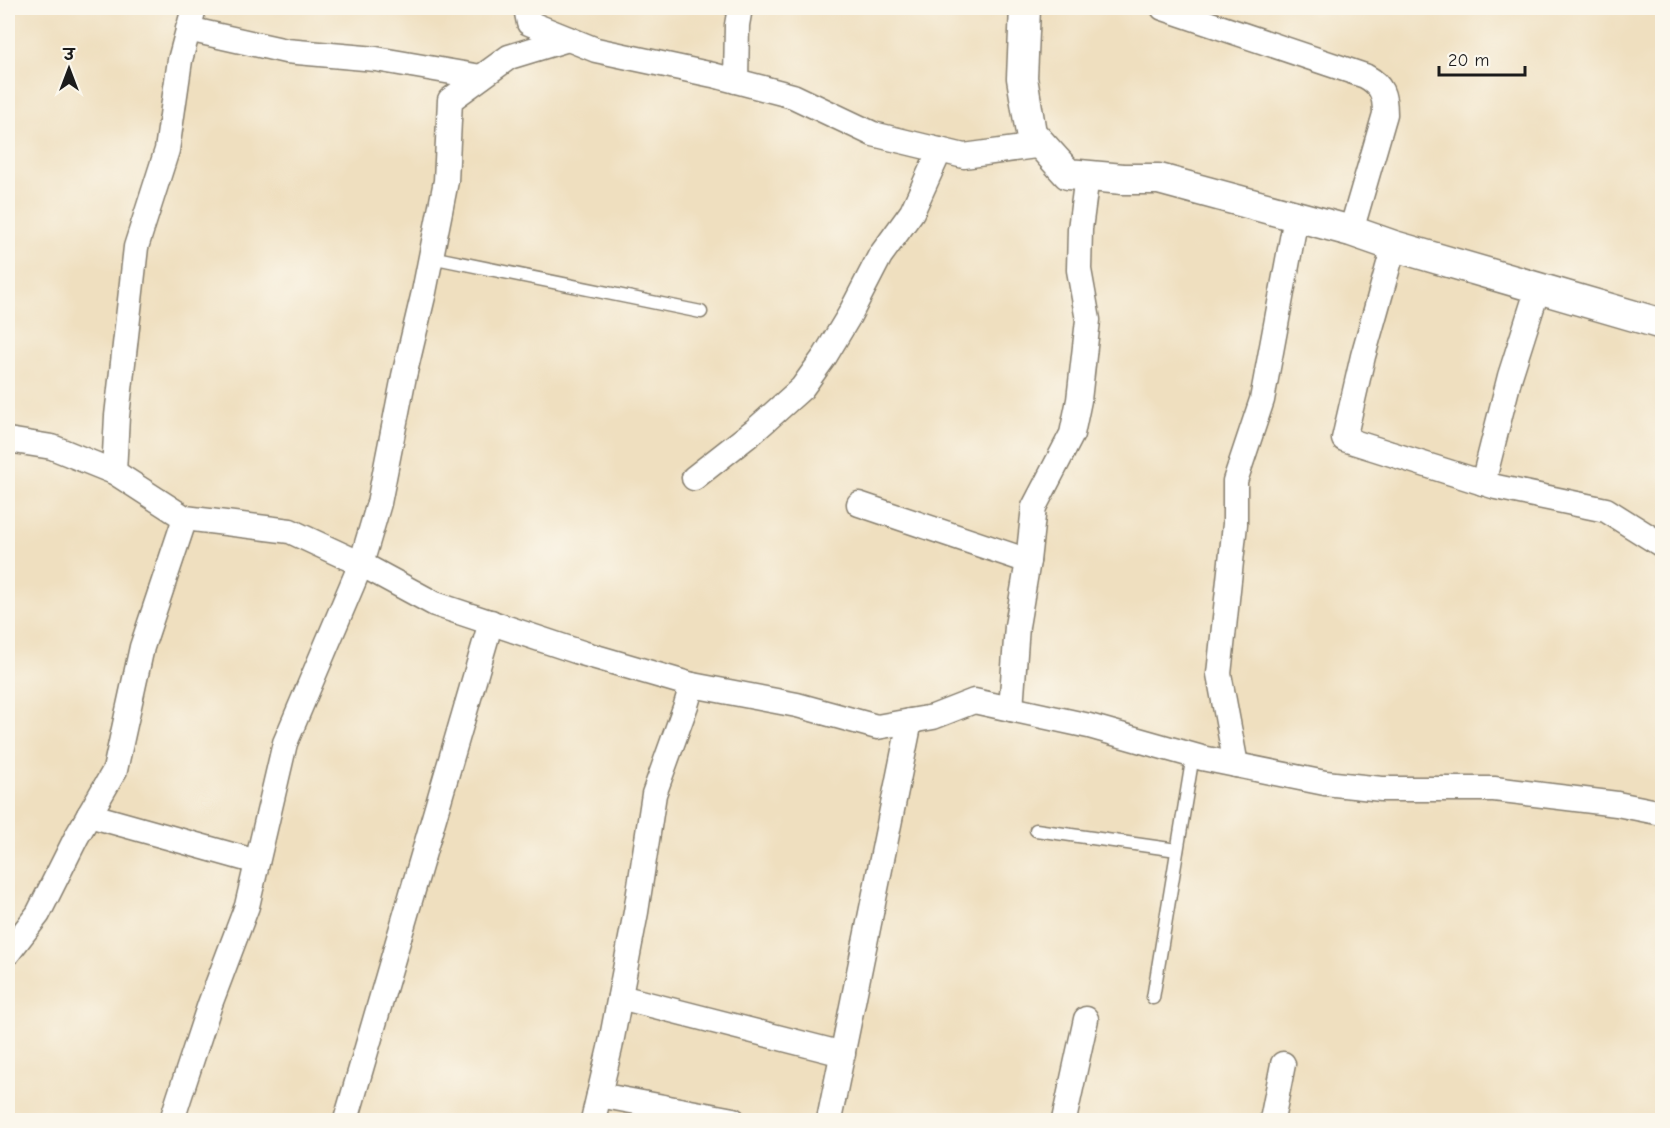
<svg xmlns="http://www.w3.org/2000/svg" width="1670" height="1128" viewBox="0 0 1670 1128" font-family="'Comic Neue','Playpen Sans Deva',sans-serif">
<style>
.lines{fill:none;stroke-linecap:round;stroke-linejoin:round}
.service-casing{stroke:#867e6e;stroke-width:15}
.minor-casing{stroke:#867e6e;stroke-width:27}
.tertiary-casing{stroke:#867e6e;stroke-width:33}
.service{stroke:#fff;stroke-width:12}
.minor{stroke:#fff;stroke-width:24}
.tertiary{stroke:#fff;stroke-width:30}
</style>
<rect width="100%" height="100%" fill="#fbf7ec"/>
<filter id="ink" filterUnits="userSpaceOnUse"><feTurbulence type="fractalNoise" baseFrequency=".0167" numOctaves="2"/><feDisplacementMap in="SourceGraphic" scale="12" xChannelSelector="R" yChannelSelector="G"/><feConvolveMatrix kernelMatrix="1 2 1 2 8 2 1 2 1" color-interpolation-filters="sRGB"/></filter>
<filter id="wash" filterUnits="userSpaceOnUse"><feTurbulence type="fractalNoise" baseFrequency=".008" numOctaves="4" result="noise"/><feDisplacementMap in="SourceGraphic" scale="24" xChannelSelector="R" yChannelSelector="G"/><feGaussianBlur stdDeviation="1.35" result="paint"/><feColorMatrix in="noise" values="0 0 0 0 0 0 0 0 0 0 0 0 0 0 0 0 0 1.4 0 .05"/><feComposite in="paint" operator="in"/></filter>
<g filter="url(#wash)">
<rect width="100%" height="100%" fill="#efdfbf"/>
</g>
<g filter="url(#ink)">
<g class="lines">
<g class="service-casing">
<g id="service">
<polyline points="431,257 701,312"/>
<polyline points="1036,830 1177,850"/>
<polyline points="1153,998 1193,755"/>
</g>
</g>
<g class="minor-casing">
<g id="minor">
<polyline points="526,8 529,23 596,50 713,75 793,96 873,134 964,156 1043,145"/>
<path d="M1163,8L1365,76C1382,85 1385,95 1385,114L1351,231"/>
<polyline points="188,29 286,51 376,59 481,77"/>
<polyline points="736,81 737,25 740,8"/>
<polyline points="1394,246 1363,356 1344,439 1496,487 1606,510 1662,545"/>
<polyline points="8,440 52,447 114,472 185,518 290,531 361,564 435,604 582,653 692,685"/>
<polyline points="114,472 117,416 136,247 167,150 180,60 194,8"/>
<polyline points="694,478 754,431 802,388 825,356 849,316 880,256 912,212 940,150"/>
<polyline points="1483,483 1510,376 1538,288"/>
<polyline points="859,504 1028,561"/>
<polyline points="1011,709 1017,626 1028,561 1034,507 1072,434 1079,400 1088,320 1079,270 1080,229 1087,176"/>
<polyline points="1236,765 1219,674 1235,524 1235,481 1262,400 1296,217"/>
<polyline points="89,815 257,862"/>
<polyline points="8,953 38,914 77,836 115,770 142,647 185,518"/>
<polyline points="620,997 843,1054"/>
<polyline points="599,1095 733,1120"/>
<polyline points="172,1120 179,1098 210,1004 247,906 285,743 361,564 379,503 404,376 424,292 446,181 450,100 509,57 568,39"/>
<polyline points="346,1120 491,622"/>
<polyline points="593,1120 610,1048 636,912 654,794 686,705 692,685 797,705 877,727 933,717 974,701 1089,726 1202,758 1325,783 1382,789 1494,789 1617,804 1662,813"/>
<polyline points="829,1120 910,721"/>
<polyline points="1064,1120 1086,1019"/>
<polyline points="1272,1120 1283,1064"/>
</g>
</g>
<g class="tertiary-casing">
<polyline id="tertiary" points="1025,8 1022,78 1031,133 1068,174 1123,179 1159,179 1351,231 1394,246 1662,324"/>
</g>
<use href="#service" class="service"/>
<use href="#minor" class="minor"/>
<use href="#tertiary" class="tertiary"/>
</g>
</g>
<rect width="1670" height="1128" fill="none" stroke="#fbf7ec" stroke-width="30"/>
<g transform="translate(69 69)" stroke="#fbf7ec" stroke-width="4.5" paint-order="stroke">
<path d="M0-4.5L10 22L0 15L-10 22Z" fill="#1c1c1c"/>
<text y="-9" font-size="16" font-weight="bold" text-anchor="middle" fill="#1c1c1c">उ</text>
</g>
<path d="M1439 66v9h86v-9" fill="none" stroke="#1c1c1c" stroke-width="3"/>
<text x="1448" y="66" font-size="18" fill="#1c1c1c" stroke="#fbf7ec" stroke-width="4.5" paint-order="stroke">20 m</text>
</svg>
